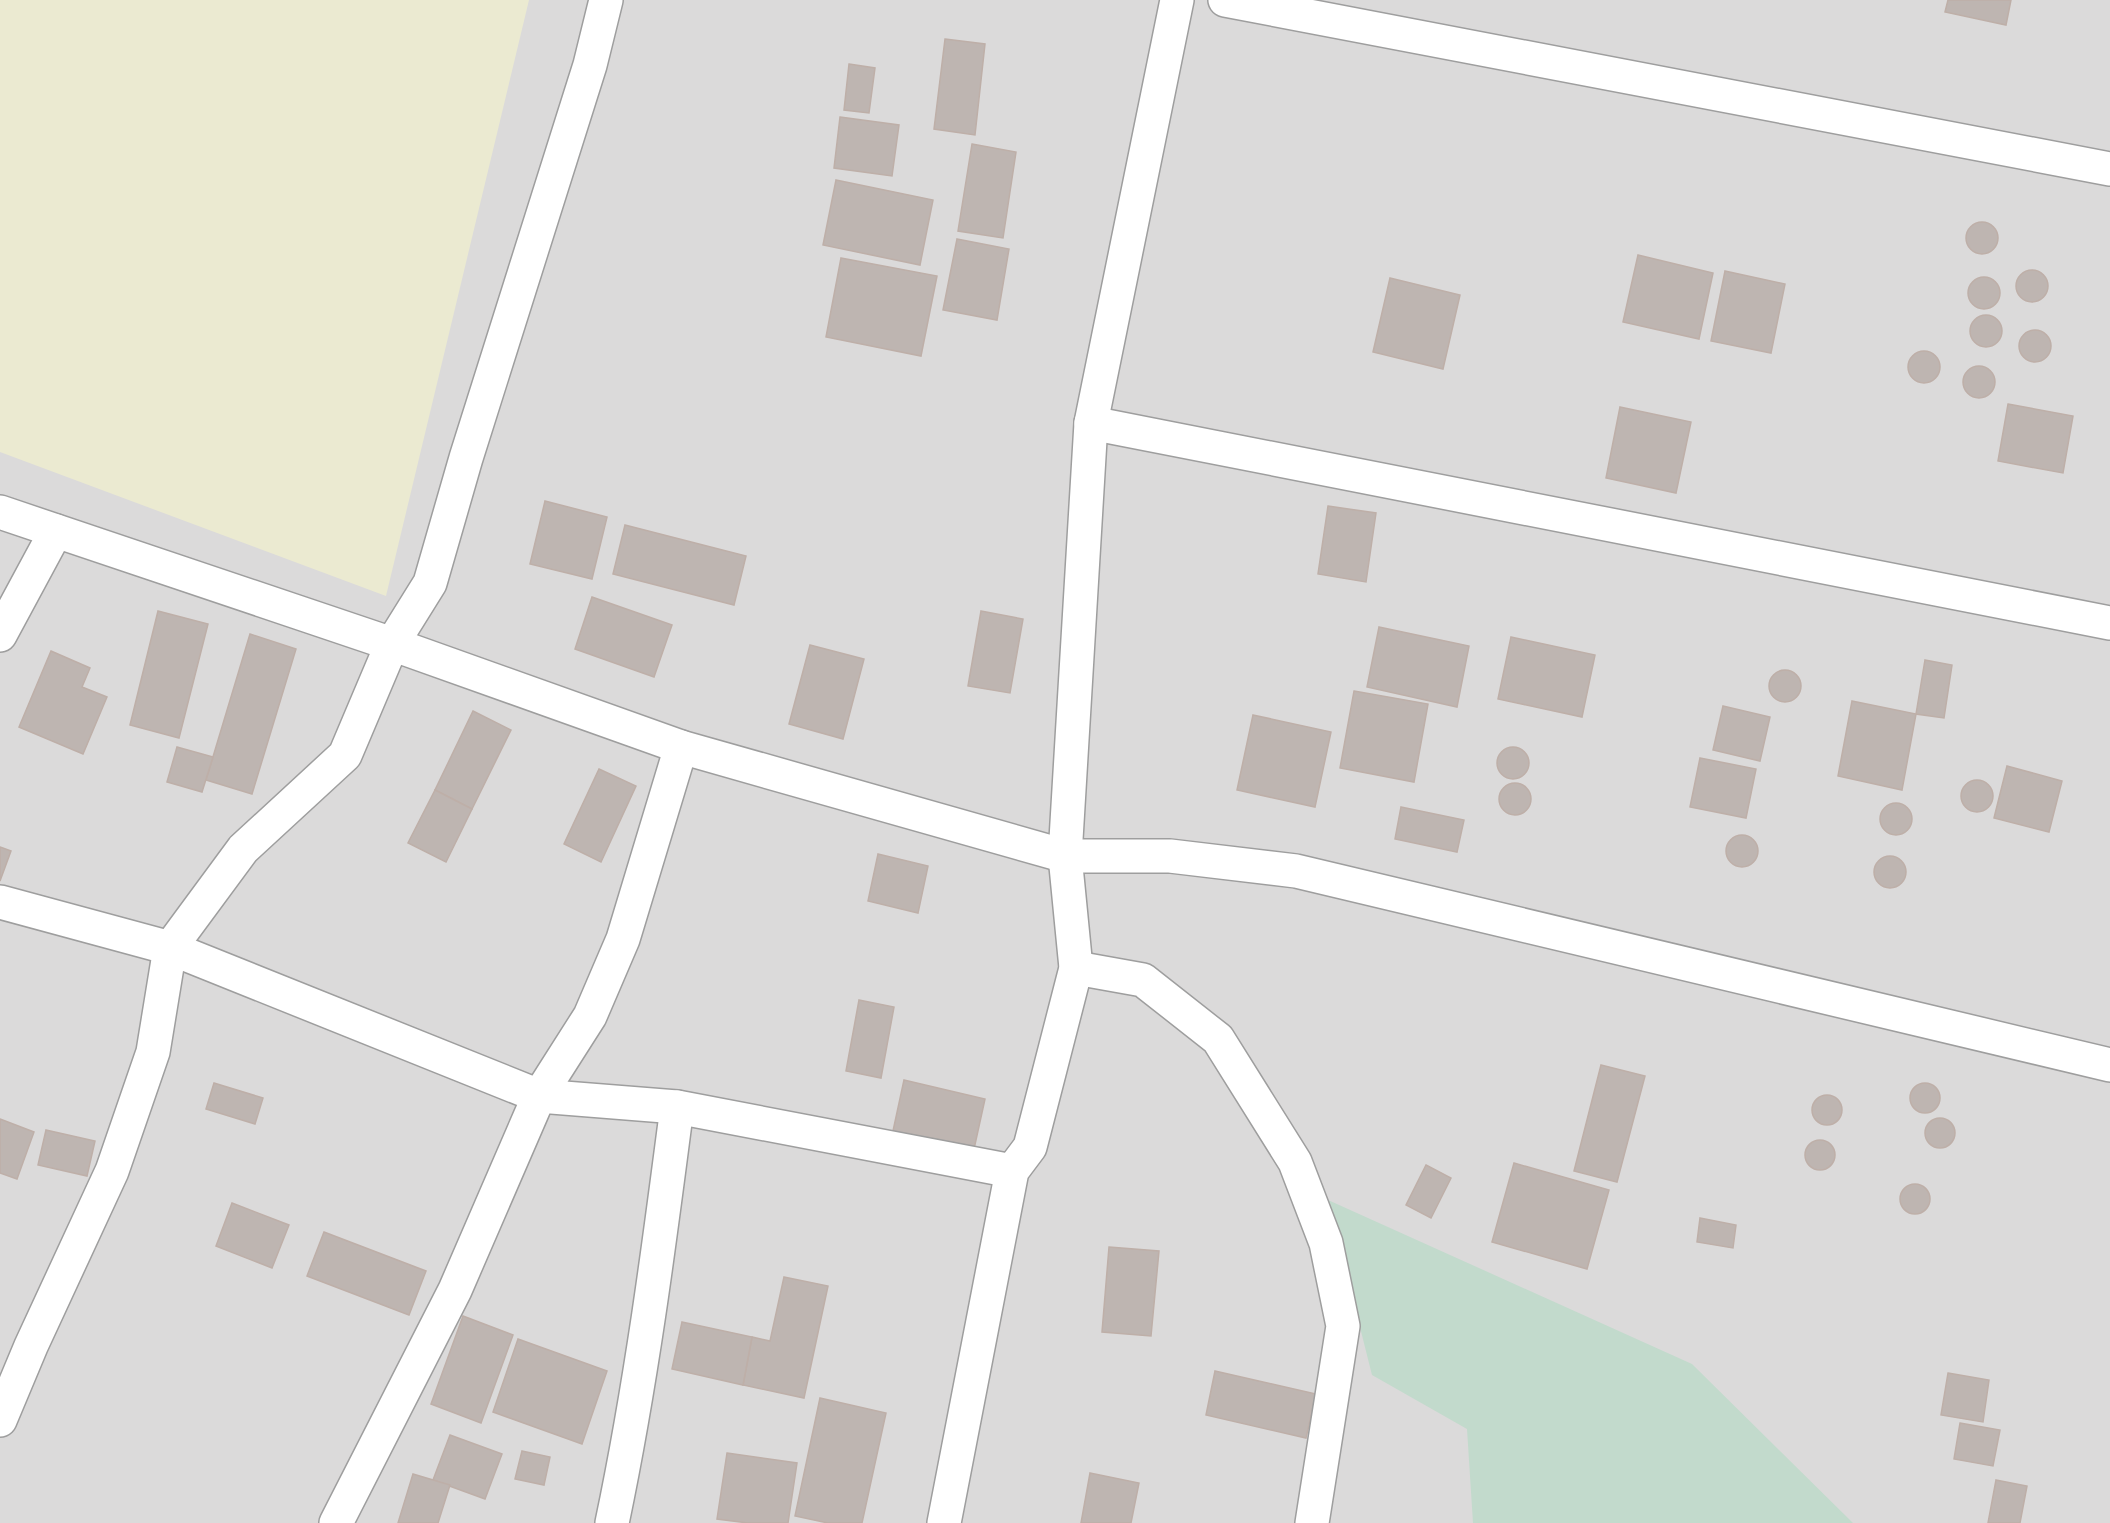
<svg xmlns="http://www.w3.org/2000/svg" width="2110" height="1523" viewBox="0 0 2110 1523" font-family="'Public Sans',sans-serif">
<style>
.residential{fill:#dbdada}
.farmland{fill:#ebead1}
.wetland{fill:#c2dacc}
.building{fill:#beb5b1;stroke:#beafa8;stroke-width:1.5}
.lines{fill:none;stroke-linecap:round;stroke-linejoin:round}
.minor-casing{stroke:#9e9e9e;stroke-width:36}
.minor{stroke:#fff;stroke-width:33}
</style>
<rect width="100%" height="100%" fill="#eee9e4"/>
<rect class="residential" x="0" y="0" width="2110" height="1523"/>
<polygon class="farmland" points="0,0 529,0 386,596 0,452"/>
<polygon class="wetland" points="1328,1200 1692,1364 1853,1523 1473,1523 1467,1429 1372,1375"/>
<g class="building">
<polygon points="1948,0 2011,0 2006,25 1945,12"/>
<polygon points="945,39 985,44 975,135 934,129"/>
<polygon points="849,64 875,68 869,113 844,110"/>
<polygon points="840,117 899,125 892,176 834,168"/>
<polygon points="972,144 1016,152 1003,238 958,231"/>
<polygon points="836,180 933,200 920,265 823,245"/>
<circle cx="1982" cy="238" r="16"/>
<polygon points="957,239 1009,249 997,320 943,310"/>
<polygon points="1638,255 1713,273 1699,339 1623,322"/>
<polygon points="841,258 937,276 921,356 826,337"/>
<circle cx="2032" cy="286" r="16"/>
<polygon points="1725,271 1785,284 1771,353 1711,341"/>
<circle cx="1984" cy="293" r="16"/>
<polygon points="1390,278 1460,295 1443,369 1373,352"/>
<circle cx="1986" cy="331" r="16"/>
<circle cx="2035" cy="346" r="16"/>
<circle cx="1924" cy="367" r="16"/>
<circle cx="1979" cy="382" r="16"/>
<polygon points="2008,404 2073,416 2063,473 1998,461"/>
<polygon points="1620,407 1691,422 1676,493 1606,478"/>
<polygon points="545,501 607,517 592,579 530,564"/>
<polygon points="1328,506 1376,513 1366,582 1318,574"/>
<polygon points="625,525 746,556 734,605 613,574"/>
<polygon points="592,597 672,625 654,677 575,649"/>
<polygon points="158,611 208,624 179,738 130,725"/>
<polygon points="981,611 1023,619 1010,693 968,686"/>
<polygon points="1379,627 1469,646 1457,707 1367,687"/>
<polygon points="250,634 296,649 252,794 206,780"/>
<polygon points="1511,637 1595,655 1582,717 1498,699"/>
<polygon points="810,645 864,659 843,739 789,724"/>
<polygon points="51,651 90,668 82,687 107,697 83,754 19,727"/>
<polygon points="1925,660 1952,665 1944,718 1916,714"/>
<circle cx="1785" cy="686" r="16"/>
<polygon points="1354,691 1428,704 1414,782 1340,768"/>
<polygon points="1852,701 1916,714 1902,790 1838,776"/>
<polygon points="1723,706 1770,717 1760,761 1713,750"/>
<polygon points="473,711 511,730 472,809 435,790"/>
<polygon points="1253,715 1331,732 1315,807 1237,790"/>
<polygon points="177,747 213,757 202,792 167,782"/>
<circle cx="1513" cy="763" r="16"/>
<polygon points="1700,758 1756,769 1746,818 1690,807"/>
<polygon points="2007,766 2062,781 2049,832 1994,818"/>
<polygon points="599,769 636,786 601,862 564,844"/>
<circle cx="1977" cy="796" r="16"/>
<circle cx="1515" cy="799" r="16"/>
<polygon points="435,790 472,809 446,862 408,843"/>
<circle cx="1896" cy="819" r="16"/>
<polygon points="1401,807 1464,820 1457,852 1395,839"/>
<circle cx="1742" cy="851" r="16"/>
<polygon points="0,847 11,851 0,881"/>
<polygon points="878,854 928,866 918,913 868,901"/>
<circle cx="1890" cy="872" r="16"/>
<polygon points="859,1000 894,1007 881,1078 846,1071"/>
<polygon points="1601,1065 1645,1076 1617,1182 1574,1171"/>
<polygon points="904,1080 985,1099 974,1149 893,1131"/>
<polygon points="214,1083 263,1098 255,1124 206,1109"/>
<circle cx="1925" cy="1098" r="15"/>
<circle cx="1827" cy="1110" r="15"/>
<circle cx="1940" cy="1133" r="15"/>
<polygon points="0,1119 34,1132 17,1179 0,1173"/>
<polygon points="46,1130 95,1141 87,1176 38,1165"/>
<circle cx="1820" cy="1155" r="15"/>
<polygon points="1514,1163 1609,1190 1587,1269 1492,1242"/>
<polygon points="1426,1165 1451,1178 1431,1218 1406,1205"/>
<circle cx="1915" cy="1199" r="15"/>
<polygon points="232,1203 289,1225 272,1268 216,1246"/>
<polygon points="1700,1218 1736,1225 1733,1248 1697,1242"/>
<polygon points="324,1232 426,1271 409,1315 307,1276"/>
<polygon points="1109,1247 1159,1251 1151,1336 1102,1332"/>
<polygon points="784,1277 828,1286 804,1398 743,1385 752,1337 770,1341"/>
<polygon points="463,1316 513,1335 481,1423 431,1404"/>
<polygon points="682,1322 752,1337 743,1385 672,1369"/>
<polygon points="518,1339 607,1371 582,1444 493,1412"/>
<polygon points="1215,1371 1316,1394 1306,1438 1206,1415"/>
<polygon points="1948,1373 1989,1380 1983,1422 1941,1415"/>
<polygon points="820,1398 886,1413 862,1523 828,1523 795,1516"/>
<polygon points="1960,1423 2000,1430 1993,1466 1954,1459"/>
<polygon points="450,1435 502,1454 485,1499 433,1480"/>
<polygon points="522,1451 550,1457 544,1485 515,1479"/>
<polygon points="727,1453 797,1463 788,1523 748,1523 717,1519"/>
<polygon points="1090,1473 1139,1483 1131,1523 1081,1523"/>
<polygon points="413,1474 450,1485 438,1523 398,1523"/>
<polygon points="1996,1480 2027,1486 2020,1523 1988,1523"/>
</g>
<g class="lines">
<g class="minor-casing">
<g id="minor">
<polyline points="1225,0 2110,169"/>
<polyline points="1091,423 2110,623"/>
<polyline points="0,512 392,644 681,747 1065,856 1170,856 1296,871 2110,1065"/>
<polyline points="0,635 56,531"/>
<polyline points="0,902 170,948 539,1096 677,1107 1012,1171"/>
<polyline points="1076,968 1143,980 1218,1039 1295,1162 1326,1243 1343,1326 1312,1523"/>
<polyline points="0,1420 31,1346 112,1171 153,1052 170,948 243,849 345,755 392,644 430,583 466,458 590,65 606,0"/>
<polyline points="336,1523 455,1290 539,1096 590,1016 623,939 681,747"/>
<path d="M612,1523C641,1385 659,1246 677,1107"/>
<polyline points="944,1523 1012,1171 1030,1147 1076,968 1065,856 1091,423 1177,0"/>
</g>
</g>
<use href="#minor" class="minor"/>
</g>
</svg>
